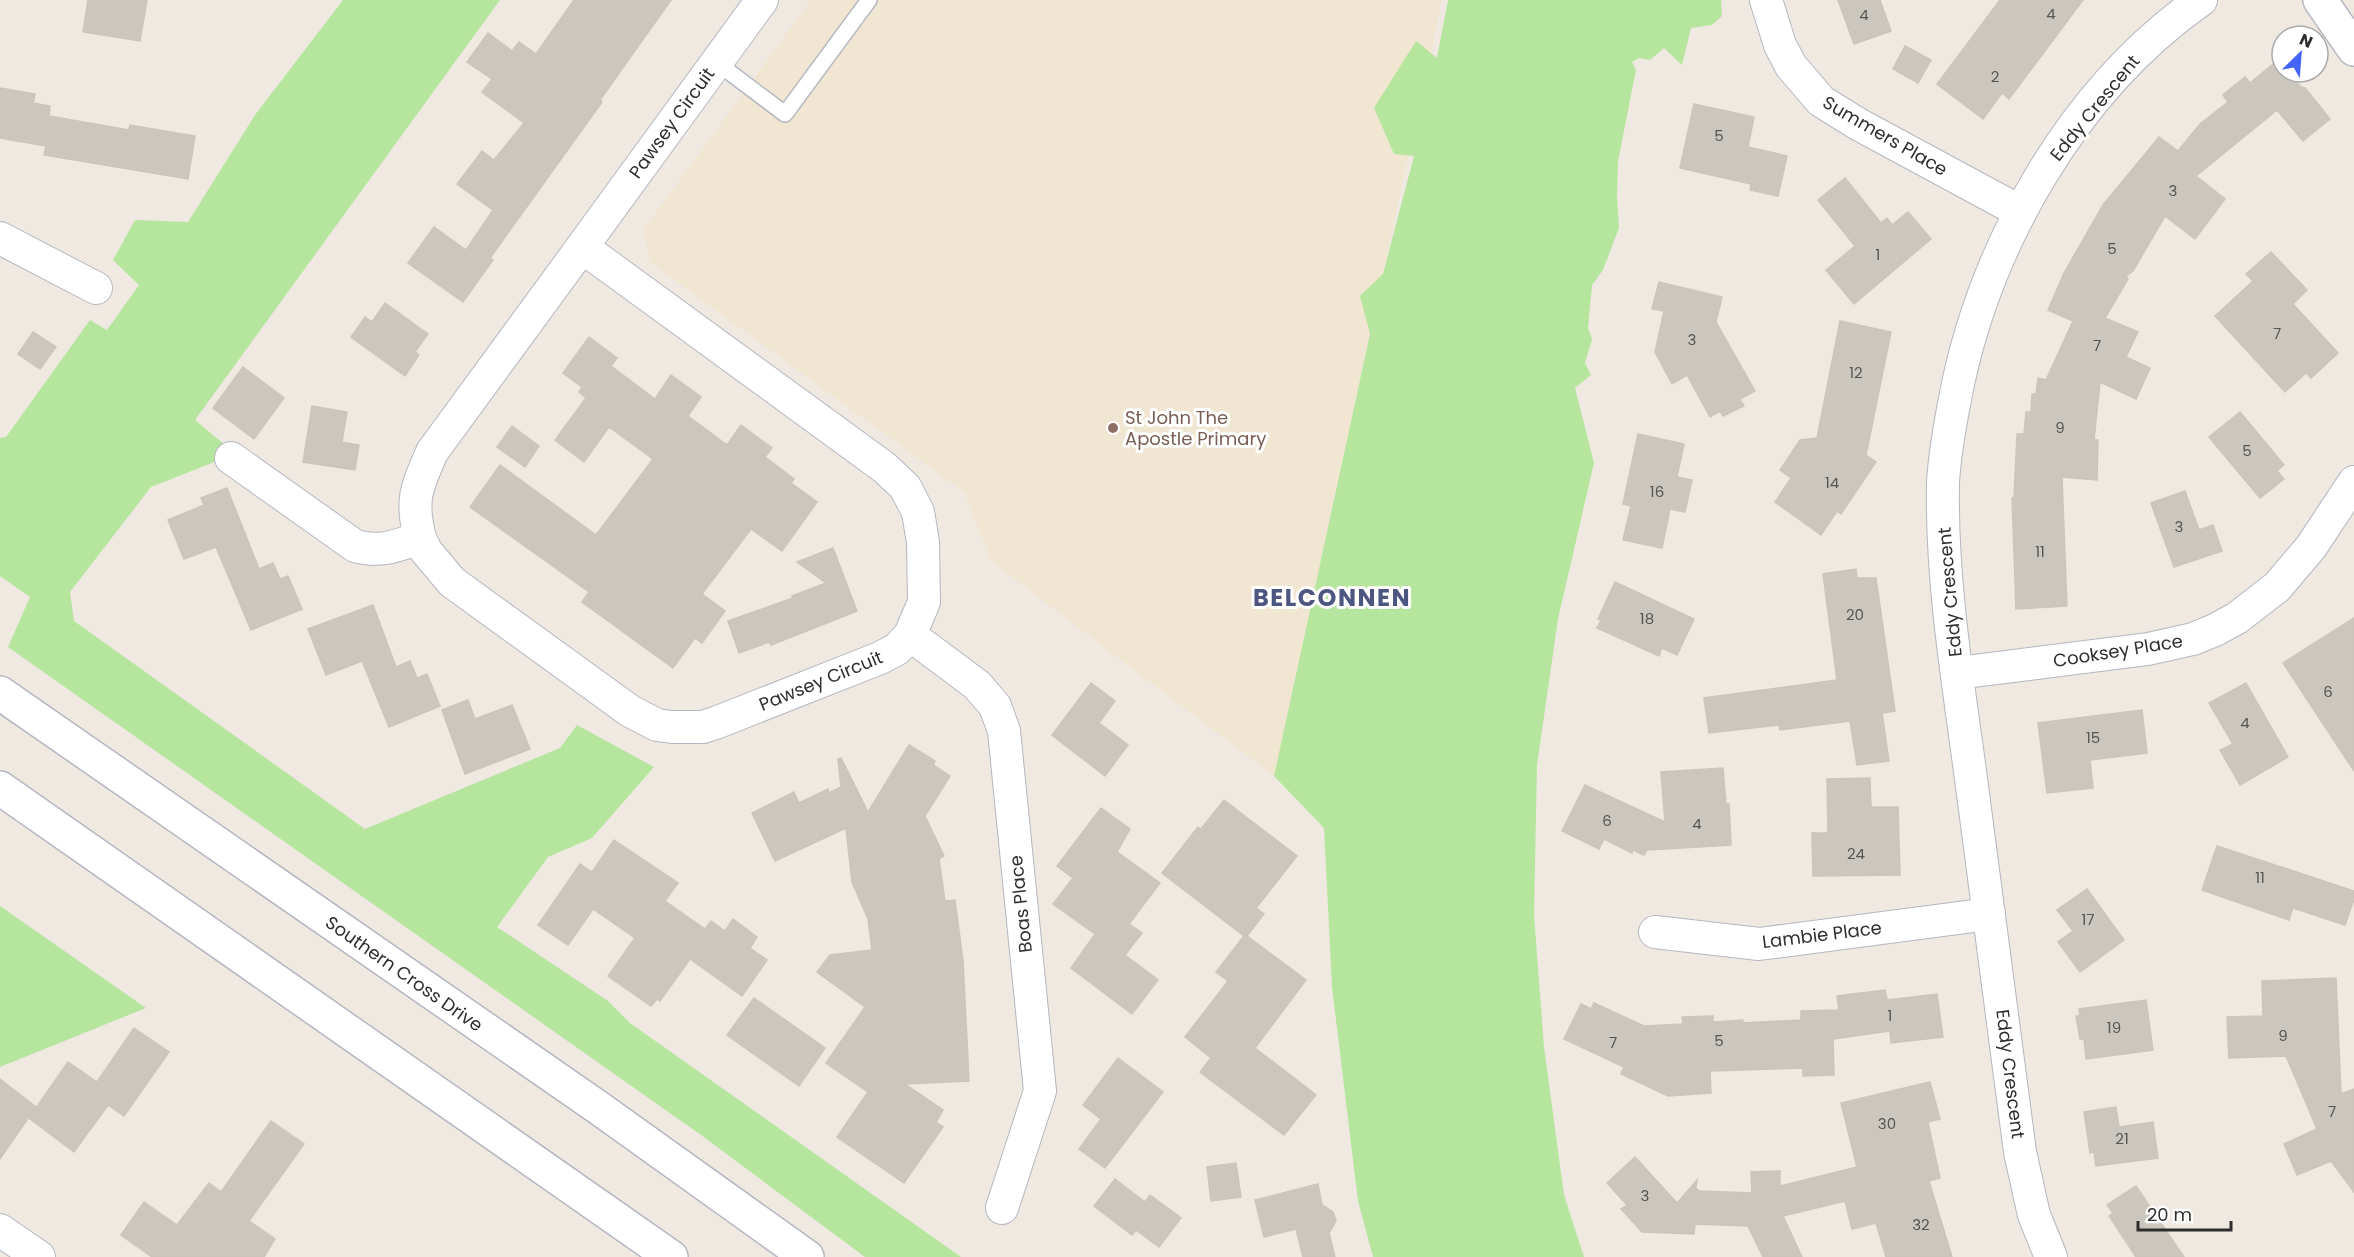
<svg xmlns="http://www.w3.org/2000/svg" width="2354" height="1257" viewBox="0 0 2354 1257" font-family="Poppins,sans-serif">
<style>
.education{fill:#f0e6d1}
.green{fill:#b6e59e}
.building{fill:#cbc7bf;stroke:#cbc5ba;stroke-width:1.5}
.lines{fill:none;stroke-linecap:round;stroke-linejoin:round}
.service-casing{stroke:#b4b7c1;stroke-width:18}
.minor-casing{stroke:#b4b7c1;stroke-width:34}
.tertiary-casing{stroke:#b4b7c1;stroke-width:36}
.secondary-casing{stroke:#b4b7c1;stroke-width:36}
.service{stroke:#fff;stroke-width:15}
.minor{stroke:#fff;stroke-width:32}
.tertiary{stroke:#fff;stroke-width:33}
.secondary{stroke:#fff;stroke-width:33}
.education-dot{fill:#8d6e63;stroke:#fff;stroke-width:2}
.labels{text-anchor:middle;stroke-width:6;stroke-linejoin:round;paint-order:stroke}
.number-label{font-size:15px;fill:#555452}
.street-label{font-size:18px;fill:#2e2e2e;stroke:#fff}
.education-label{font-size:18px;fill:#785e54;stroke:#fff;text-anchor:start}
.district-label{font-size:24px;font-weight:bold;letter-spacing:1.5px;fill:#4d5680;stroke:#fff}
</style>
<rect width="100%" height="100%" fill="#efe9e1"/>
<polygon class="education" points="811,0 1442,0 1274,776 992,562 964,492 650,262 644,229"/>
<g class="green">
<polygon points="343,0 500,0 195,420 225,445 217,461 151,487 70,592 74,621 365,829 560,748 577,725 654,767 592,838 548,857 497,927 608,1001 630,1023 961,1257 865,1257 701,1135 8,647 30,597 0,576 0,438 6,437 90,320 107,330 139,285 113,260 135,220 188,222 255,115"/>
<polygon points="1448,0 1721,0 1722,16 1712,25 1691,28 1682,65 1664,48 1650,60 1639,58 1632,62 1636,70 1618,161 1617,198 1619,228 1603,270 1592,285 1588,328 1592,339 1585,363 1591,375 1575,388 1594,463 1558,619 1537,765 1534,915 1544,1047 1564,1195 1584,1257 1373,1257 1358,1201 1332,987 1324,828 1274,776 1370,334 1360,296 1383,274 1414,156 1394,154 1374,108 1416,41 1437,58"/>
<polygon points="0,906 146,1008 0,1067"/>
</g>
<g class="building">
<polygon points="88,0 147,0 140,41 83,32"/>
<polygon points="574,0 671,0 600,100 602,102 490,258 493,260 463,302 408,263 434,227 466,250 493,210 457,184 482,151 494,160 524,123 482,92 492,79 467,62 488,33 512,51 519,42 536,54"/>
<polygon points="1838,0 1880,0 1891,31 1854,44"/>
<polygon points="2000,0 2083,0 2009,99 2002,93 1983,119 1937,84"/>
<polygon points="1905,46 1931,60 1918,83 1893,69"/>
<polygon points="2278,60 2282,65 2282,72 2288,72 2301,87 2305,88 2330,119 2303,141 2277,110 2196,176 2225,199 2195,239 2165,216 2133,271 2126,276 2128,279 2105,318 2138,332 2126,357 2150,368 2136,399 2100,382 2094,440 2098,440 2097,480 2062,477 2067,606 2016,609 2012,498 2014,498 2017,434 2024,434 2026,412 2031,412 2032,394 2036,394 2038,378 2046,380 2073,321 2048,310 2064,273 2103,205 2159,137 2178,151 2200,124 2228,102 2223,95 2245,77 2250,83"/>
<polygon points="0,88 35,94 33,103 50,106 49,116 129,130 130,125 195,136 188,179 44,155 46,146 0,138"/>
<polygon points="1694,104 1754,117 1748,147 1787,156 1778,196 1750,190 1751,184 1680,168"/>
<polygon points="1845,178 1881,223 1887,218 1892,225 1908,212 1931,239 1854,304 1826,270 1855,246 1818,200"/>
<polygon points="2271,252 2307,290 2293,304 2338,353 2311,378 2306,373 2285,392 2215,316 2253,281 2246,274"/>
<polygon points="1659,282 1722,297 1716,322 1755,391 1740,399 1744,406 1723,416 1720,411 1710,417 1687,375 1672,384 1655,352 1664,311 1652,309"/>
<polygon points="385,303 428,334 415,352 419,355 405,376 351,337 365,317 372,322"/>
<polygon points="1840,321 1891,332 1866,455 1876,462 1841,514 1837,511 1821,535 1775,502 1791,478 1780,470 1800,440 1817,438"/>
<polygon points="33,332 56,347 40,369 18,354"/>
<polygon points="589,337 617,358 611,366 655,399 671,375 701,397 688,416 727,445 741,425 772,448 765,457 794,479 791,483 817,502 782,551 751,529 702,594 725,611 702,643 695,638 673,668 582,602 589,592 470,507 500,465 596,535 653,459 609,427 584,462 555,440 586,398 579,392 582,387 563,373"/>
<polygon points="243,367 284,398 254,439 213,408"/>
<polygon points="312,406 347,412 342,442 359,445 355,470 303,462"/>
<polygon points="2240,412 2284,465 2277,471 2284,479 2260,498 2209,437"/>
<polygon points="512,426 539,446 525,467 497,447"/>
<polygon points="1638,434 1684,444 1677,477 1692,480 1685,512 1670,509 1662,548 1623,540 1631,506 1623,504"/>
<polygon points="227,488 259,569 273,563 280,579 288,576 302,609 251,630 216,547 184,559 168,520 204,505 201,498"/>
<polygon points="2185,491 2199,530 2213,525 2222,551 2174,567 2151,503"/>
<polygon points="833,548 857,611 771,645 769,642 739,653 728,621 793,598 792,596 826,583 797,562"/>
<polygon points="1856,569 1857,578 1876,578 1895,711 1882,713 1889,761 1857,765 1850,721 1780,730 1779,725 1709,733 1704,698 1837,680 1823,574"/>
<polygon points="1615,582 1694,619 1677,655 1662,648 1659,656 1597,628 1601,620 1598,619"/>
<polygon points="373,605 396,667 410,661 417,678 427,674 440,706 389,727 362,661 326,675 308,629"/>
<polygon points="2354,618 2354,771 2283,663"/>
<polygon points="1091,683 1115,701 1099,723 1128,745 1105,776 1052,735"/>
<polygon points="2246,683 2288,757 2240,785 2220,750 2233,744 2209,703"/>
<polygon points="468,700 475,719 512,705 530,749 465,774 442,710"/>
<polygon points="2142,710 2147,753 2090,760 2093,788 2047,793 2038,723"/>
<polygon points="909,745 935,761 933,765 950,776 925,816 944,856 939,859 945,901 955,900 963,961 969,1081 905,1084 943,1110 936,1122 943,1127 904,1183 837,1137 868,1092 826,1063 865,1007 817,972 830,955 872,950 868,919 852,882 846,828 775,861 752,813 794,792 799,803 828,789 829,793 841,787 838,759 841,758 868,812"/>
<polygon points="1723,768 1726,804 1729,804 1731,845 1647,850 1644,855 1633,850 1632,853 1604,839 1599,849 1562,831 1585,785 1665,822 1661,772"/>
<polygon points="1870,778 1871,807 1898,807 1900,875 1813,876 1812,833 1828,833 1827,779"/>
<polygon points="1224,800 1297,856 1256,908 1264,914 1247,936 1306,980 1255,1048 1316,1095 1284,1135 1200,1072 1211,1058 1185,1037 1228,981 1216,972 1244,936 1162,873 1198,827 1201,829"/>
<polygon points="1101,808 1130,829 1117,852 1160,883 1129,924 1142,933 1125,955 1158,980 1132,1014 1071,968 1095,934 1053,904 1073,878 1057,866"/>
<polygon points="614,840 678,883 665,901 705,929 711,921 725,931 733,919 757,937 750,948 767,960 742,996 690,959 660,1001 657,999 651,1006 608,976 635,938 593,909 568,945 538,925 580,864 592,872"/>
<polygon points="2217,846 2354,891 2354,899 2345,925 2293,908 2289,920 2202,890"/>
<polygon points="2087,889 2124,940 2080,972 2058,942 2073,931 2057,910"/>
<polygon points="2336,978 2341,1094 2354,1089 2354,1192 2331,1161 2297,1175 2284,1144 2317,1129 2286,1056 2229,1058 2227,1017 2263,1016 2262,981"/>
<polygon points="1885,990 1887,1000 1937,994 1943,1037 1891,1043 1890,1031 1833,1039 1834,1075 1803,1076 1803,1068 1710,1071 1711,1093 1668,1096 1621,1074 1624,1067 1564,1039 1581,1004 1591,1009 1594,1003 1644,1026 1683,1024 1682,1017 1713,1016 1713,1022 1743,1020 1742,1023 1801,1020 1801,1011 1839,1010 1837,996"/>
<polygon points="754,998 825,1048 799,1086 727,1035"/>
<polygon points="2146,1000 2153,1050 2086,1059 2084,1039 2080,1039 2076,1016 2080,1016 2079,1009"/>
<polygon points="134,1028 169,1052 124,1116 108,1105 74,1152 29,1118 68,1062 97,1082"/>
<polygon points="1118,1058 1163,1092 1105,1168 1079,1149 1101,1119 1083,1105"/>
<polygon points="0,1079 36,1107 0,1159"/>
<polygon points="1930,1082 1940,1119 1928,1122 1940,1178 1929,1181 1952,1257 1886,1257 1876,1223 1852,1229 1845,1201 1783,1216 1802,1257 1763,1257 1748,1226 1695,1224 1694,1234 1642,1232 1621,1209 1627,1205 1607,1183 1635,1157 1677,1203 1697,1180 1696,1188 1699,1191 1752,1193 1751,1172 1780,1171 1780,1186 1857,1167 1841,1103"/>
<polygon points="2116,1107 2119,1127 2153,1122 2158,1158 2096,1166 2094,1152 2090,1153 2084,1112"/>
<polygon points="271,1121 304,1144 249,1221 275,1239 264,1257 152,1257 121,1235 144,1202 177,1225 209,1183 221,1192"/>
<polygon points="1236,1163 1241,1197 1211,1201 1207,1167"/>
<polygon points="1115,1179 1145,1202 1150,1195 1181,1218 1159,1247 1136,1230 1132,1235 1094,1206"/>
<polygon points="1318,1184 1322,1205 1333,1212 1336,1221 1329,1233 1335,1257 1303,1257 1296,1229 1264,1237 1255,1200"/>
<polygon points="2136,1186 2184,1257 2136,1257 2109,1216 2113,1213 2107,1205"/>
</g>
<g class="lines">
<g class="service-casing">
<polyline id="service" points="716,62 785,114 869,0"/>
</g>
<g class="minor-casing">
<g id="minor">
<polyline points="1766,0 1780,45 1791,66 1821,101 1858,124 2019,211"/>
<polyline points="0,238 96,288"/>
<polyline points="582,247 762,0"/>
<path d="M231,458L355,546C381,553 395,546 420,538L426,551L452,582L630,711L657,725L672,727H703L718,722L880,658L897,649L910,635L924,602L923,542L918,512L905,487L885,468L582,247L432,452C417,487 410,499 420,538"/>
<polyline points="910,635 977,685 995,706 1004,731 1040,1091 1002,1208"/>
<polyline points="1958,673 2148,649 2193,639 2215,630 2237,618 2277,587 2311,547 2354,482"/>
<polyline points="1655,932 1759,944 1989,914"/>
<polyline points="0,1230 39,1257"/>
<path d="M2051,1257L2034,1215L2020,1152C2004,1033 1989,913 1973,794C1960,692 1941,588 1943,484C1944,457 1949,431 1954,404C1982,250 2071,91 2201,0"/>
</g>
</g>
<g class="tertiary-casing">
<polyline id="tertiary" points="2320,0 2354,49"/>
</g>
<g class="secondary-casing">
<g id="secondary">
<polyline points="0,693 596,1106 807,1257"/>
<polyline points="0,788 671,1257"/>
</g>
</g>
<use href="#service" class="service"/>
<use href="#minor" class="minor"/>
<use href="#tertiary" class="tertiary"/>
<use href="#secondary" class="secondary"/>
</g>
<circle class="education-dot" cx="1113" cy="428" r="6"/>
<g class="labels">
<g class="number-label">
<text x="2051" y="19">4</text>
<text x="1864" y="20">4</text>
<text x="1995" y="82">2</text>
<text x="1719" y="141">5</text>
<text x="2173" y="196">3</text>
<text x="2112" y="254">5</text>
<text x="1878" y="260">1</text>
<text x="2277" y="339">7</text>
<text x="1692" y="345">3</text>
<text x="2097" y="351">7</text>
<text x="1856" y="378">12</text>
<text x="2060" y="433">9</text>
<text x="2247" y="456">5</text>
<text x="1832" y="488">14</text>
<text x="1657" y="497">16</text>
<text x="2179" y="532">3</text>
<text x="2040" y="557">11</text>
<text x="1855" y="620">20</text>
<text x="1647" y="624">18</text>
<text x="2328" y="697">6</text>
<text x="2245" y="728">4</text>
<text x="2093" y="743">15</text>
<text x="1607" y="826">6</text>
<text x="1697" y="829">4</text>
<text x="1856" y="859">24</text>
<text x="2260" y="883">11</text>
<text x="2088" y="925">17</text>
<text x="1890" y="1021">1</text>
<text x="2114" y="1033">19</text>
<text x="2283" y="1041">9</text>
<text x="1719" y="1046">5</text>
<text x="1613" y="1048">7</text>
<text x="2332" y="1117">7</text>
<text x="1887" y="1129">30</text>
<text x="2122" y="1144">21</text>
<text x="1645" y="1201">3</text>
<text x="1921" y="1230">32</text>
</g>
<g class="street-label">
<text transform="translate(2095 108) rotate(-51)" y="6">Eddy Crescent</text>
<text transform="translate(672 123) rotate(-54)" y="6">Pawsey Circuit</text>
<text transform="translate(1885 136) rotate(30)" y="6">Summers Place</text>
<text transform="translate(1950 592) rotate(-95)" y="6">Eddy Crescent</text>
<text transform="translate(2118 651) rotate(-9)" y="6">Cooksey Place</text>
<text transform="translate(821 681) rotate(-22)" y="6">Pawsey Circuit</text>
<text transform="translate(1021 904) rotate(-96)" y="6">Boas Place</text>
<text transform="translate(1822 935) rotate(-7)" y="6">Lambie Place</text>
<text transform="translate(404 974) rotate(35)" y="6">Southern Cross Drive</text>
<text transform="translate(2010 1074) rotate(83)" y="6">Eddy Crescent</text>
</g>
<g class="education-label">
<text x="1125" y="424">St John The<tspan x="1125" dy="21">Apostle Primary</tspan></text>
</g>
<g class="district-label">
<text x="1332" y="606">BELCONNEN</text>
</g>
</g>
<g transform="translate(2300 54) rotate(25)"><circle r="28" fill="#ffffff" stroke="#ababab" stroke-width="1.5"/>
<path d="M0-4.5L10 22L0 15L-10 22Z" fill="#4264fb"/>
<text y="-9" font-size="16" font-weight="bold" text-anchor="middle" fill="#2e2e2e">N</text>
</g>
<path d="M2138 1221v9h93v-9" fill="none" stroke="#2e2e2e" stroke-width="3"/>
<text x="2147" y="1221" font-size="18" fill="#2e2e2e" stroke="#ffffff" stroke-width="4.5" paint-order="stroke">20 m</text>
</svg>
